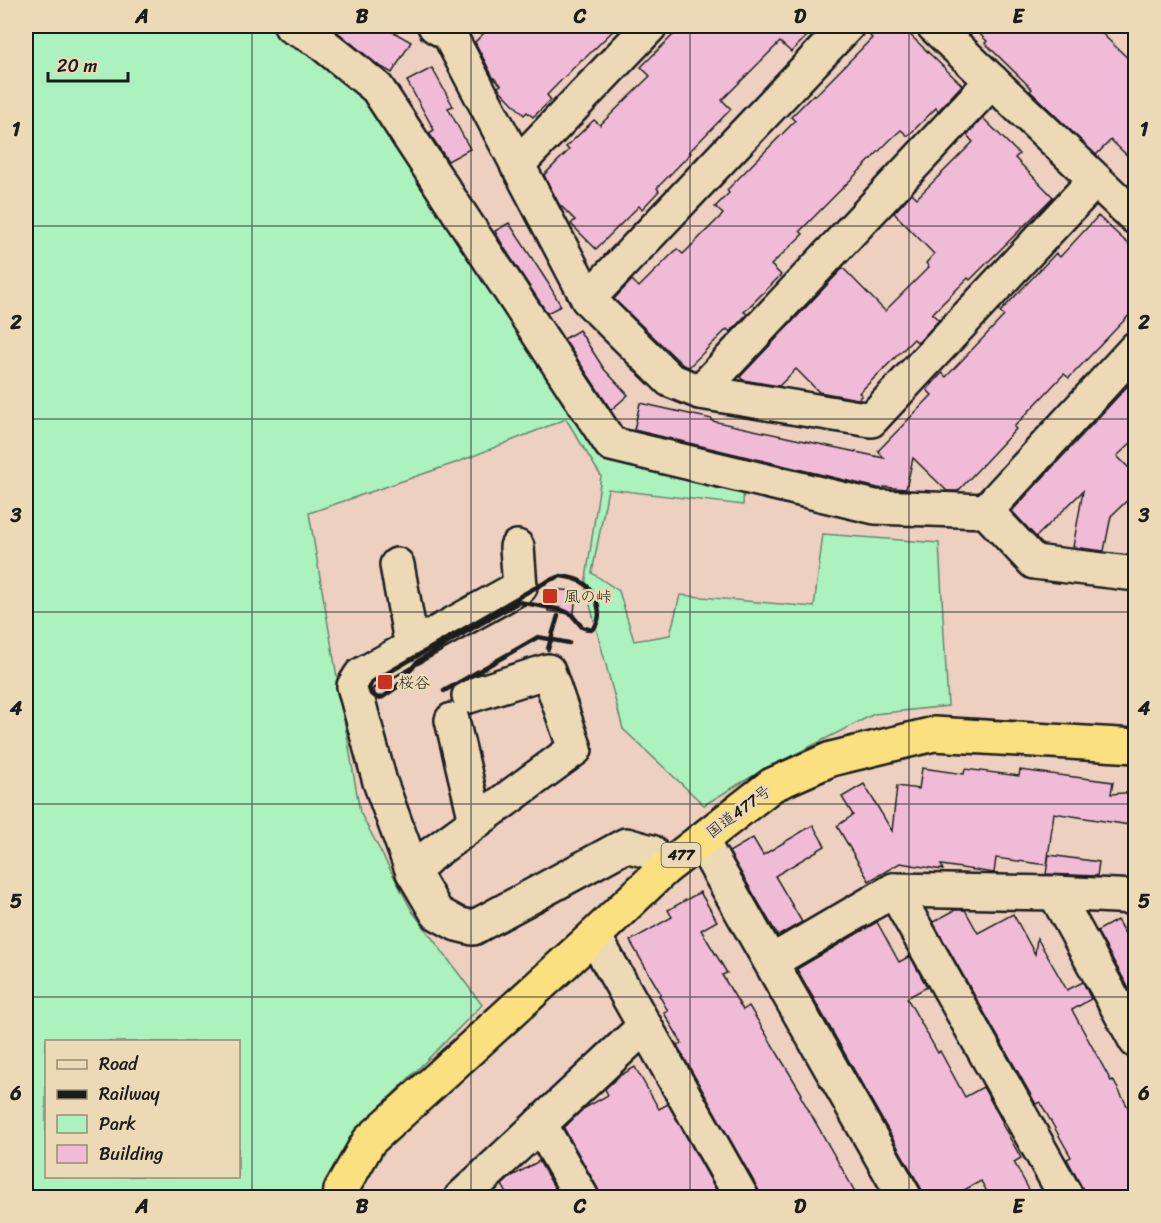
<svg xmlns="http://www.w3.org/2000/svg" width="1161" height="1223" viewBox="0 0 1161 1223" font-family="Sriracha,'Klee One',sans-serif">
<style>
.green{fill:#abf2be;stroke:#64876d;stroke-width:1.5;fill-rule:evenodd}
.building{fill:#efbbd6;stroke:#1c1c1c;stroke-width:1.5}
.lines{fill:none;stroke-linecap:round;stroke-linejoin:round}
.minor-casing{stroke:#1c1c1c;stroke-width:38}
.highway-casing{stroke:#1c1c1c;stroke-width:38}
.minor{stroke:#ecd9b6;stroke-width:33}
.highway{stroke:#fbe080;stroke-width:33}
.rail{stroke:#1c1c1c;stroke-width:4.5}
.grid{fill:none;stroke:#1c1c1c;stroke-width:1.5;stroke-opacity:0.55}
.poi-dot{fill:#c8321e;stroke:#ecd9b6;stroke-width:2}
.labels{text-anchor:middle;stroke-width:5;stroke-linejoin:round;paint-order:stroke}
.shield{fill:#ecd9b6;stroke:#5a554a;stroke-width:1.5}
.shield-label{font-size:15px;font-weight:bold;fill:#1c1c1c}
.poi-label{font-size:16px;fill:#1c1c1c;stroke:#ecd9b6;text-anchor:start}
.street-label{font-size:16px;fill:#1c1c1c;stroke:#ecd9b6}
.neatline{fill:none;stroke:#1c1c1c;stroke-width:2}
.grid-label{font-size:20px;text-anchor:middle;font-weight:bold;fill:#1c1c1c}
</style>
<rect width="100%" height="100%" fill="#edd0c0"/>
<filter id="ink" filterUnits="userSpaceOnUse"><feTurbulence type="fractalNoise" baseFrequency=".0167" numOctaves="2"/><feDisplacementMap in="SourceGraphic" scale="12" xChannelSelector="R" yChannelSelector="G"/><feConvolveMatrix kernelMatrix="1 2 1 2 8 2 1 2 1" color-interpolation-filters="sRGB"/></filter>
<g filter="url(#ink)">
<path class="green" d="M26,26H265L328,59L379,105L606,458L744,482L743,505L608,489L592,573L619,591L634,641L670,635L680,595L814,607L823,534L939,543L948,706L874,714L756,774L704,805L623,729L585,586L601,476L566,419L458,462L309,513L360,812L412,911L482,1005L352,1135L320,1197H26ZM46,1042H238V1176H46Z"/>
<g class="building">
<polygon points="330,26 383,26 411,42 392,73 378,65"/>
<polygon points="491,26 618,26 583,60 582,59 547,95 551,100 533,117 527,112 524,115 499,89 498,87 501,85 493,77 475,42"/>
<polygon points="682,26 817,26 791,52 780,42 722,100 731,109 689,152 691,153 657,188 659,191 642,209 639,206 596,249 571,224 575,220 559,204 544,175 569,150 566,147 594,120 600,125 650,76 641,67"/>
<polygon points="881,26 901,26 962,85 938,111 936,108 908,136 901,130 890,140 800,231 803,234 771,265 781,275 744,312 747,314 730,332 727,329 689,367 683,365 614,299 632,280 639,287 677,249 683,254 723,214 715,207 729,193 727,190 795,121 791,117 814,94 815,96 872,38 870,36"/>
<polygon points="971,26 1094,26 1136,66 1136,164 1111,140 1096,155 1030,91 1032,89 985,43 987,41"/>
<polygon points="432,68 453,106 448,108 470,149 448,161 429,133 434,130 407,81"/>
<polygon points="983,118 1019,154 1015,158 1053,197 970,280 968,278 932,314 939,320 918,343 914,339 859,393 862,395 858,399 819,392 796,369 779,386 743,380 740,377 843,268 885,311 929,267 926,263 934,254 894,213 912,193 917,198 973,142 967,135"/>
<polygon points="1098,216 1136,251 1136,308 1069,378 1064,374 1014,427 1016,429 958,491 947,491 913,458 906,489 884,487 884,489 878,488 634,430 640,403 712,419 712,421 884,458 878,451 932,395 927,390 942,373 946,377 1004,316 1000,312 1056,253 1060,257"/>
<polygon points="509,223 548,283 561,306 547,313 505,249 495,231"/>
<polygon points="579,330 604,369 628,395 611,410 564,339"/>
<polygon points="1136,377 1136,438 1117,456 1136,475 1136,492 1111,516 1104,551 1073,547 1083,491 1036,537 1012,511"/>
<polygon points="548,589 576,591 574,614 548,611"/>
<polygon points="922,768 964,774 965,769 1019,776 1020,770 1113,782 1111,794 1136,792 1136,826 1054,813 1047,865 996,858 994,873 941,865 943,870 900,863 869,881 837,826 853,815 842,797 864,784 892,831 897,786 919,789"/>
<polygon points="813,825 825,846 775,876 802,922 778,936 729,852 753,838 763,855"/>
<polygon points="1049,855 1099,862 1097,876 1046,874"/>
<polygon points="700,892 717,921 701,930 727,973 722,975 743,1010 749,1006 802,1094 800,1095 858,1197 761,1197 758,1189 677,1045 682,1043 664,1013 668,1011 659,995 661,994 630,941 672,917 668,910"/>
<polygon points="955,910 965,910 978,933 1013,914 1035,954 1037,938 1067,990 1083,982 1091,999 1072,1010 1111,1081 1113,1080 1136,1122 1136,1197 1087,1197 1067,1159 1071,1157 1040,1102 1036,1104 933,922"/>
<polygon points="1117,920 1136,952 1136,1001 1097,931"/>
<polygon points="877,922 899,962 910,956 927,987 907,998 938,1053 940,1051 965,1097 983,1087 1003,1123 1002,1124 1021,1158 1014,1162 1033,1197 990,1197 981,1181 951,1197 926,1197 797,969"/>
<polygon points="635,1067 659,1109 668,1104 720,1197 601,1197 598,1189 564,1128 583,1109 608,1095 605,1089 619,1076"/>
<polygon points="539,1161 560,1197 509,1197 502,1185 512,1176"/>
</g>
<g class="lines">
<g class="minor-casing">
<g id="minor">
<polyline points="291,26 318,40 377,88 611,444 875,507 986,511"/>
<polyline points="435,26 449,34 588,299 670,380 700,392 871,420 1095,180"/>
<polyline points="934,26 1136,218"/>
<polyline points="517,165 650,26"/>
<polyline points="588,299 847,26"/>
<polyline points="1136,348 986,511 1034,562 1136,574"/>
<polyline points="700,392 992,81"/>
<polyline points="517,547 520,587 361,675 354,686 380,782 413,872 437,913 457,924 473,928 626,845 651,852 664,869"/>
<polyline points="397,565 412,647"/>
<polyline points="452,720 476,821"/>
<polyline points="701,840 905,1198"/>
<polyline points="413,872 429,856 575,749 548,671 469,696"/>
<polyline points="894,890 1067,1198"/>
<polyline points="1055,893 1136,1041"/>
<polyline points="594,936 742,1198"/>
<polyline points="771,962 894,890 1055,893 1136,897"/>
<polyline points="540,1124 582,1198"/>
<polyline points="461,1198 645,1026"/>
</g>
</g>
<g class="highway-casing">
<polyline id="highway" points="340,1198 341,1190 369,1141 594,936 664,869 772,785 831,759 934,734 1136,746"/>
</g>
<use href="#minor" class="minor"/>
<use href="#highway" class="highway"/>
<g class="rail">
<path d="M561,576C567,577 574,578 580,581C596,588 607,620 591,630L582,627L571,614L562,610L519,602L457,637L417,662L396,688L383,697L378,698L371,694L369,688L372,682L531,590L550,580Z"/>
<polyline points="548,649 558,616"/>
<polyline points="444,691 538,637 569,643"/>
</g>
</g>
</g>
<path class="grid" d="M252,26V1198M471,26V1198M690,26V1198M909,26V1198M26,226H1136M26,419H1136M26,612H1136M26,804H1136M26,997H1136"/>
<g class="poi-dot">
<rect x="542" y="588" width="16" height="16" rx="3"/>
<rect x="377" y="674" width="16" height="16" rx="3"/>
</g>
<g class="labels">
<rect class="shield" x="661.5" y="843" width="39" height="24" rx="4.5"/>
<g class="shield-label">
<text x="681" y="860">477</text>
</g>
<g class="poi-label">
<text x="564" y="602">風の峠</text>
<text x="398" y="688">桜谷</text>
</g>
<g class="street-label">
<text transform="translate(738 811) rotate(-37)" y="6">国道477号</text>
</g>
</g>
<rect width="1161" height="1223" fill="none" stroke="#ecd9b6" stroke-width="66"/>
<rect x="45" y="1040" width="195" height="138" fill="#ecd9b6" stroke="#998d78" stroke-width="1.5"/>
<rect x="57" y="1060" width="30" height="9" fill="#ecd9b6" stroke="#998d78" stroke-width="1.5"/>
<text x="99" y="1070" font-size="18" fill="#1c1c1c">Road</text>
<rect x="57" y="1090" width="30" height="9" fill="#1c1c1c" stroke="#998d78" stroke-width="1.5"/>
<text x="99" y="1100" font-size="18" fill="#1c1c1c">Railway</text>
<rect x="57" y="1115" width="30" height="18" fill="#abf2be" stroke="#998d78" stroke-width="1.5"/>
<text x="99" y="1130" font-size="18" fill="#1c1c1c">Park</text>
<rect x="57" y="1145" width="30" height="18" fill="#efbbd6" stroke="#998d78" stroke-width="1.5"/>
<text x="99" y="1160" font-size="18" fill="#1c1c1c">Building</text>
<path d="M48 72v9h80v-9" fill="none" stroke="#1c1c1c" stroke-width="3"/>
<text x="57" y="72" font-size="18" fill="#1c1c1c" stroke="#ecd9b6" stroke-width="4.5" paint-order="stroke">20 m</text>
<rect x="33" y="33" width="1095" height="1157" class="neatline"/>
<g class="grid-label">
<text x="142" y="23">A</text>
<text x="362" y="23">B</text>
<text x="580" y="23">C</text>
<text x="800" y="23">D</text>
<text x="1018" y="23">E</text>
<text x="16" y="136">1</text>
<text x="1144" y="136">1</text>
<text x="16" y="329">2</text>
<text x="1144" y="329">2</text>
<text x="16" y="522">3</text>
<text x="1144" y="522">3</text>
<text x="16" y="715">4</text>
<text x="1144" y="715">4</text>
<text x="16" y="908">5</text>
<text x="1144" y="908">5</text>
<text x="16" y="1100">6</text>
<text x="1144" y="1100">6</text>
<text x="142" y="1213">A</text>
<text x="362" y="1213">B</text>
<text x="580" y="1213">C</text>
<text x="800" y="1213">D</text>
<text x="1018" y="1213">E</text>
</g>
</svg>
